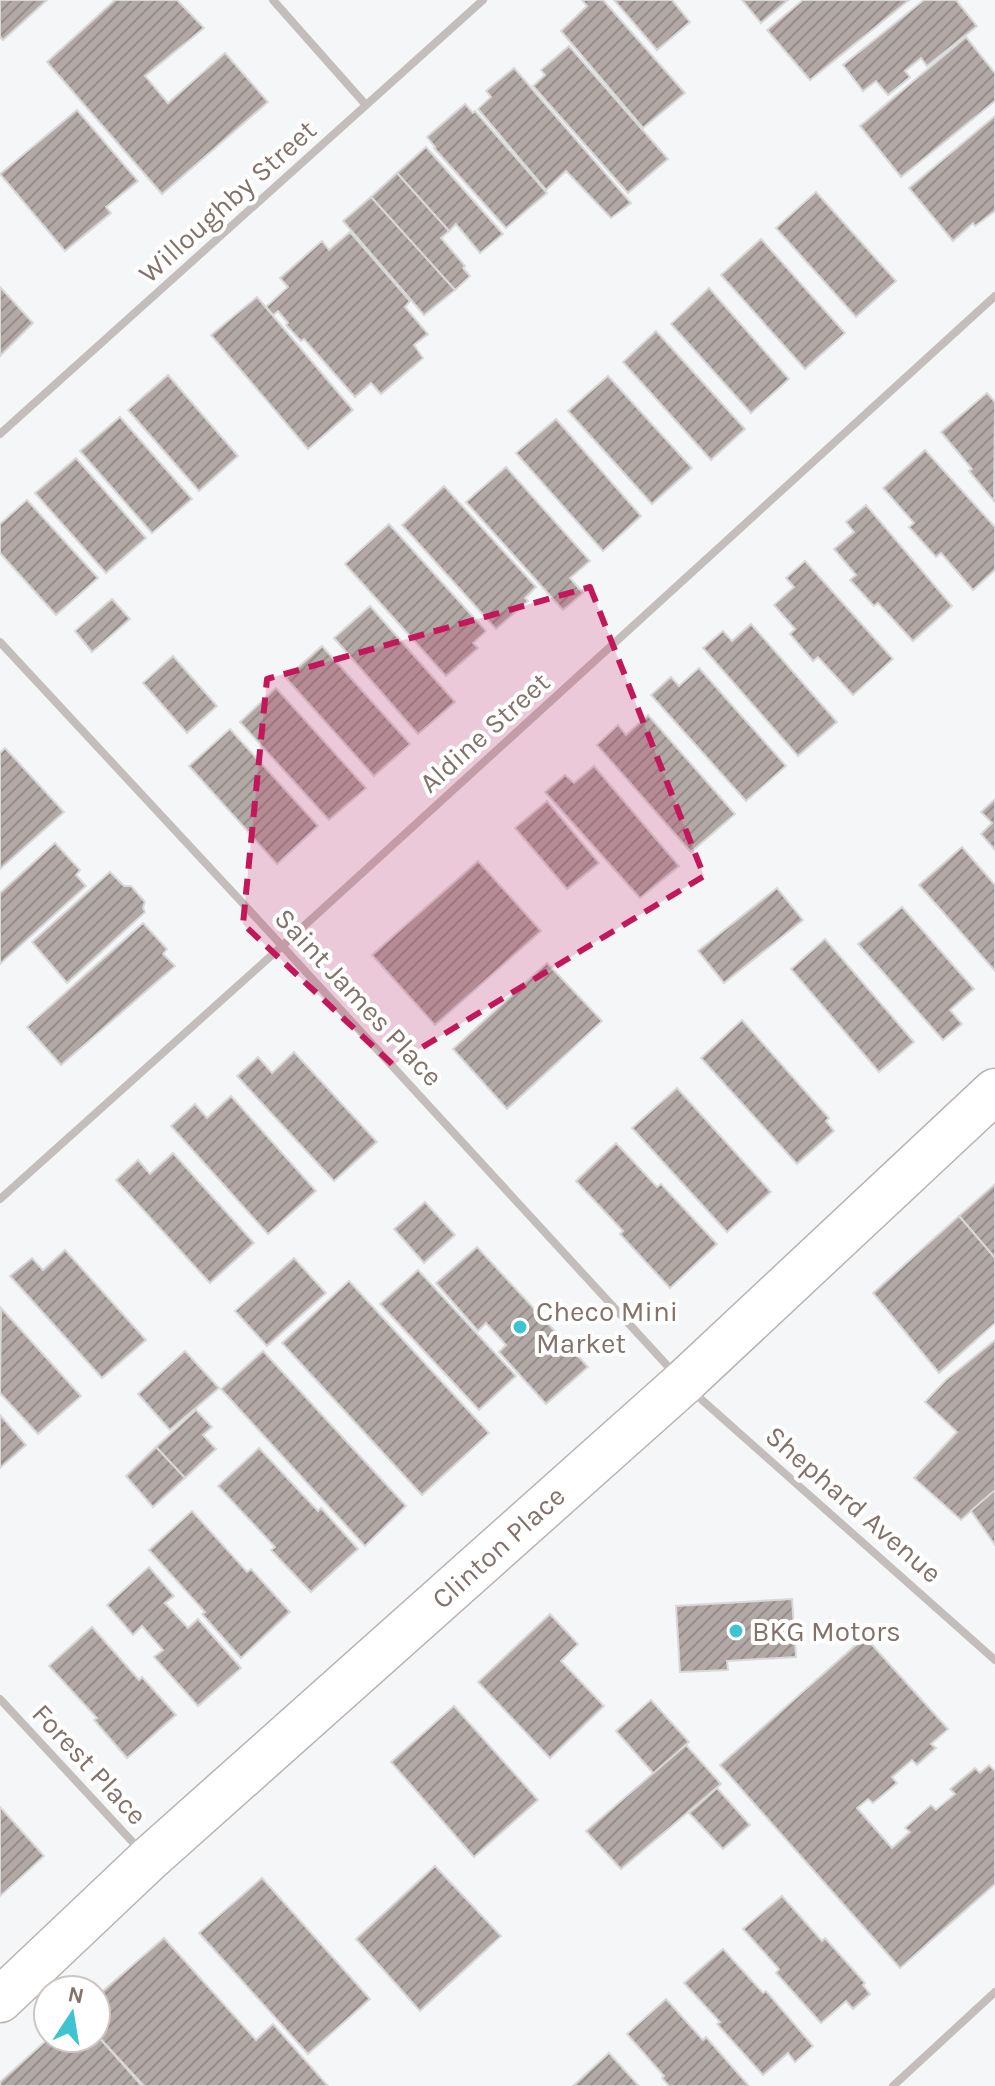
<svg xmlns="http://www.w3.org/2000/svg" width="995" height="2086" viewBox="0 0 995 2086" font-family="Karla,sans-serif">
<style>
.building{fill:url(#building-hatch);stroke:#d8d8d9;stroke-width:2}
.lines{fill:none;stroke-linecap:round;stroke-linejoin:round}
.secondary-casing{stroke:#bab3b0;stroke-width:47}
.street{stroke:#c3bdbb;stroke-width:8}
.secondary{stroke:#fff;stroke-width:44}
.marked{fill:#c2185b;fill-opacity:0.2;stroke:#c2185b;stroke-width:6;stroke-dasharray:16 10;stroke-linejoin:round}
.poi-dot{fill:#3dc4d0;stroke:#fff;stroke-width:3}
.labels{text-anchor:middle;stroke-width:8;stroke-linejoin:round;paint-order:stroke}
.street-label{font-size:28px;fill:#83716a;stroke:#fff}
.poi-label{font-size:28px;fill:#83716a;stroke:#fff;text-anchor:start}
</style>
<defs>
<pattern id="building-hatch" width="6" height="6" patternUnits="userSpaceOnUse" patternTransform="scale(2)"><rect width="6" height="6" fill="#b2a8a5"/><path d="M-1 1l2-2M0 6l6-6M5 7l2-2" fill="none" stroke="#968d8a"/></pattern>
</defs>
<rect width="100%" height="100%" fill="#f5f6f8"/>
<g class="building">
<polygon points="0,0 47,0 3,40 0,37"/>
<polygon points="115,0 177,0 204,28 145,76 168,103 225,53 268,102 162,194 47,62"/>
<polygon points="582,0 603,0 685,93 643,128 561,31 587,6"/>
<polygon points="614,0 672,0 690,22 657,50"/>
<polygon points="742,0 788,0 761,23"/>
<polygon points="803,0 909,0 810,80 767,30"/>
<polygon points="924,0 956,0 977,26 927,66 921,58 905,71 910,77 888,95 876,81 863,91 843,65"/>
<polygon points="966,37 995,73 995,101 901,177 860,126"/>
<polygon points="569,46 668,159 628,193 533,86 545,75 541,70"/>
<polygon points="514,68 631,203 611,218 566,171 546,190 478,109 491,97 486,91"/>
<polygon points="465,104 473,113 475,111 547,193 506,228 434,148 435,147 427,137"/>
<polygon points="77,110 138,181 106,207 111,213 65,251 0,174"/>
<polygon points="995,116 995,211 975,226 973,223 953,241 909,188"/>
<polygon points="426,147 503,234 480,253 456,224 449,231 397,173"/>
<polygon points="397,173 449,231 441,238 465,266 463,268 470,276 455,290 371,197"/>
<polygon points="816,192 896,281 856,317 776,228"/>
<polygon points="371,197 455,290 424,315 343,221"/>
<polygon points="350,232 410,301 405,307 428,334 414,345 423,358 381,394 371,383 355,397 304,339 301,341 286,325 288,323 278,311 273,315 266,307 288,287 280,278 322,241 329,250"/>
<polygon points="761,239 845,333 805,369 721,275"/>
<polygon points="0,287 33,323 0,356"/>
<polygon points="709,288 789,379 751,413 671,324"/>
<polygon points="257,297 353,410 308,449 211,335"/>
<polygon points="656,331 745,429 711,460 623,362"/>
<polygon points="168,375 238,456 199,491 128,410"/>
<polygon points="608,376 692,468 652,504 568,411"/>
<polygon points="987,393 995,402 994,501 969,471 972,469 941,432"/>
<polygon points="120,417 192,499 152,533 80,451"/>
<polygon points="556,419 641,516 603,551 516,453"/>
<polygon points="925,450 995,527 995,570 973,590 941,553 936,557 909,527 914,523 883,488"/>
<polygon points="76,458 146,538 106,573 35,493"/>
<polygon points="506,467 590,561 570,578 583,593 563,610 466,502"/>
<polygon points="444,486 536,587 525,598 528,601 496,629 402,525"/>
<polygon points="27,500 98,578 56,615 0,553 0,524"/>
<polygon points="866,505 952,606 913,641 878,603 874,606 850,580 856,575 834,549 854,532 846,522"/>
<polygon points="389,524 486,631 473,643 478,648 446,676 345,564"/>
<polygon points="805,561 893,659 853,695 818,657 813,661 790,634 795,629 774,605 794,587 786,578"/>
<polygon points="112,599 130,619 92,652 75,631"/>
<polygon points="370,606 455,702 418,734 334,638"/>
<polygon points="751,624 837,722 798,756 703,648 723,631 732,641"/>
<polygon points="322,646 410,744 374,776 286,678"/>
<polygon points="173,656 217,706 187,733 143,683"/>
<polygon points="699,668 786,766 746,801 651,695 671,677 679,686"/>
<polygon points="276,688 366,788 329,820 240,722"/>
<polygon points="648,715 735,814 691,852 597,745 618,725 626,735"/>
<polygon points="230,729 318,826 277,864 189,766"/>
<polygon points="5,748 64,812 0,869 0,753"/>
<polygon points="594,766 679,866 640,898 545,792 565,775 574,783"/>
<polygon points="995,799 995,850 981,834 992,823 981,812"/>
<polygon points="547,801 599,863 567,889 515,828"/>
<polygon points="55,843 80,870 76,875 86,886 0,964 0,893"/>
<polygon points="962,847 995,885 995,971 919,885"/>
<polygon points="478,861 541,931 435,1025 372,955"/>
<polygon points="110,872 124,886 131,886 145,902 143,908 145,912 67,983 32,942"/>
<polygon points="777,888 803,920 724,983 698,951"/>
<polygon points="902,907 974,989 950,1010 962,1024 943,1040 858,944"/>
<polygon points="143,923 167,949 163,954 175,966 61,1065 27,1027"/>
<polygon points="825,939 914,1042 879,1072 791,969"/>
<polygon points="547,963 602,1021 507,1109 453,1049"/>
<polygon points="742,1020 829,1118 826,1121 834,1131 797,1164 701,1058"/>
<polygon points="294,1052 377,1142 334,1181 237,1076 258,1057 272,1073"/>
<polygon points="677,1088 771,1192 727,1232 632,1128"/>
<polygon points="231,1096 316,1191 268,1234 171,1126 195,1104 207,1118"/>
<polygon points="616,1143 657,1187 661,1184 717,1244 670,1288 620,1234 623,1231 576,1181"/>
<polygon points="173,1153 254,1243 210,1283 116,1180 138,1160 150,1174"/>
<polygon points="995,1184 995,1256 994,1257 959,1216"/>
<polygon points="425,1202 455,1235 424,1263 394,1229"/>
<polygon points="959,1216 995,1258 995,1323 939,1373 873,1293"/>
<polygon points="477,1247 588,1367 546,1404 499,1352 506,1345 486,1323 478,1331 436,1283"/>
<polygon points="65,1250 146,1340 102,1378 10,1276 32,1258 43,1270"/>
<polygon points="294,1258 326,1293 267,1346 235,1311"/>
<polygon points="418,1270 516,1376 479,1410 380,1304"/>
<polygon points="349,1281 489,1433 422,1495 282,1343"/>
<polygon points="1,1308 81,1396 38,1434 0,1393"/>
<polygon points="995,1340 995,1490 961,1520 914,1478 957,1432 925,1402 946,1380"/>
<polygon points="185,1351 219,1388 170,1430 138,1394"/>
<polygon points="263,1351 406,1506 365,1546 221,1389"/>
<polygon points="196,1410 212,1427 203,1435 216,1449 185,1478 156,1447"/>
<polygon points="0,1415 26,1445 0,1468"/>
<polygon points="156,1447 185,1478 153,1507 126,1476"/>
<polygon points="259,1448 318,1511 321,1508 358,1549 311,1592 271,1550 275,1547 218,1486"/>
<polygon points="995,1490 995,1545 971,1511"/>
<polygon points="192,1511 247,1572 251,1569 290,1612 241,1658 202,1614 205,1612 149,1550"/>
<polygon points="149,1567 174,1596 165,1603 188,1628 198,1619 241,1668 198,1706 154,1657 163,1650 142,1626 133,1635 107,1605"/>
<polygon points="792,1599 796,1657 727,1661 728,1670 680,1672 676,1606"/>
<polygon points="550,1614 578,1644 561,1661 604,1706 550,1758 478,1682"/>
<polygon points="92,1627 139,1680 142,1677 176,1715 127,1758 94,1720 97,1718 49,1666"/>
<polygon points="865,1637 948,1729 931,1744 936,1748 917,1765 912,1760 892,1777 897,1783 873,1803 868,1799 857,1808 892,1848 910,1832 905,1828 931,1805 936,1810 955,1794 950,1789 975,1768 980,1773 989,1765 995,1771 995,1884 900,1968 720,1765"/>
<polygon points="651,1700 689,1742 654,1774 616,1731"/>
<polygon points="454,1706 538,1800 474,1857 391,1762"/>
<polygon points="686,1745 721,1784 621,1869 586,1831"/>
<polygon points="717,1788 750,1825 723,1849 689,1813"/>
<polygon points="0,1807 44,1856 0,1896"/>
<polygon points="435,1866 501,1936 420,2011 356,1939"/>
<polygon points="262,1878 370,1999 308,2054 199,1933"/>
<polygon points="782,1896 822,1941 825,1938 865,1983 863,1985 870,1994 853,2009 846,2001 821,2023 776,1973 779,1969 743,1929"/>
<polygon points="164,1938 256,2040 273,2024 328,2086 144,2086 96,2034 96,1997"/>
<polygon points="723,1949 763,1993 766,1991 813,2046 795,2062 788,2053 763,2075 717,2024 720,2022 684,1983"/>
<polygon points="666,1999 703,2040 706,2037 749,2086 669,2086 662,2078 664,2076 627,2034"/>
<polygon points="96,2034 142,2086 0,2086 0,2082 49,2038 96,2038"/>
<polygon points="609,2053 639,2086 573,2086"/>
</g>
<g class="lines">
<g class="secondary-casing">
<polyline id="secondary" points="0,2000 149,1859 683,1383 995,1091"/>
</g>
<g class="street">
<polyline points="273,0 366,105"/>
<polyline points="0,434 483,0"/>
<polyline points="0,642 250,911 675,1374"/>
<polyline points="0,1199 282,946 995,296"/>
<polyline points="693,1392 995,1660"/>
<polyline points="0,1699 140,1850"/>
<polyline points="893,2086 995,1992"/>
</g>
<use href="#secondary" class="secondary"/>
</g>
<path class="marked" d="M590,587L704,876L393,1065L243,924L267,679Z"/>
<g class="poi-dot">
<circle cx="520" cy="1327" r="8"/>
<circle cx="736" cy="1631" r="8"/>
</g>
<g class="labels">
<g class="street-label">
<text transform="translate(227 201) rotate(-42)" y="10">Willoughby Street</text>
<text transform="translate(484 732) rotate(-42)" y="10">Aldine Street</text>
<text transform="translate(359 997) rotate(47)" y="10">Saint James Place</text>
<text transform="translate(854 1504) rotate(41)" y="10">Shephard Avenue</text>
<text transform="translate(498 1547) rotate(-42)" y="10">Clinton Place</text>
<text transform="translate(90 1764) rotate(47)" y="10">Forest Place</text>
</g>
<g class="poi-label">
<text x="536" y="1321">Checo Mini<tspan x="536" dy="32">Market</tspan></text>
<text x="752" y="1641">BKG Motors</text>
</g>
</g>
<g transform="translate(72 2014) rotate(12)"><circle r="38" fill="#ffffff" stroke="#cdc6c3" stroke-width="2"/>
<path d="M0-6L14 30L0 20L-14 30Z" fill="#3dc4d0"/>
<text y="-12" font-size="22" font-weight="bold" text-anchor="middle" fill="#83716a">N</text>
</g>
</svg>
